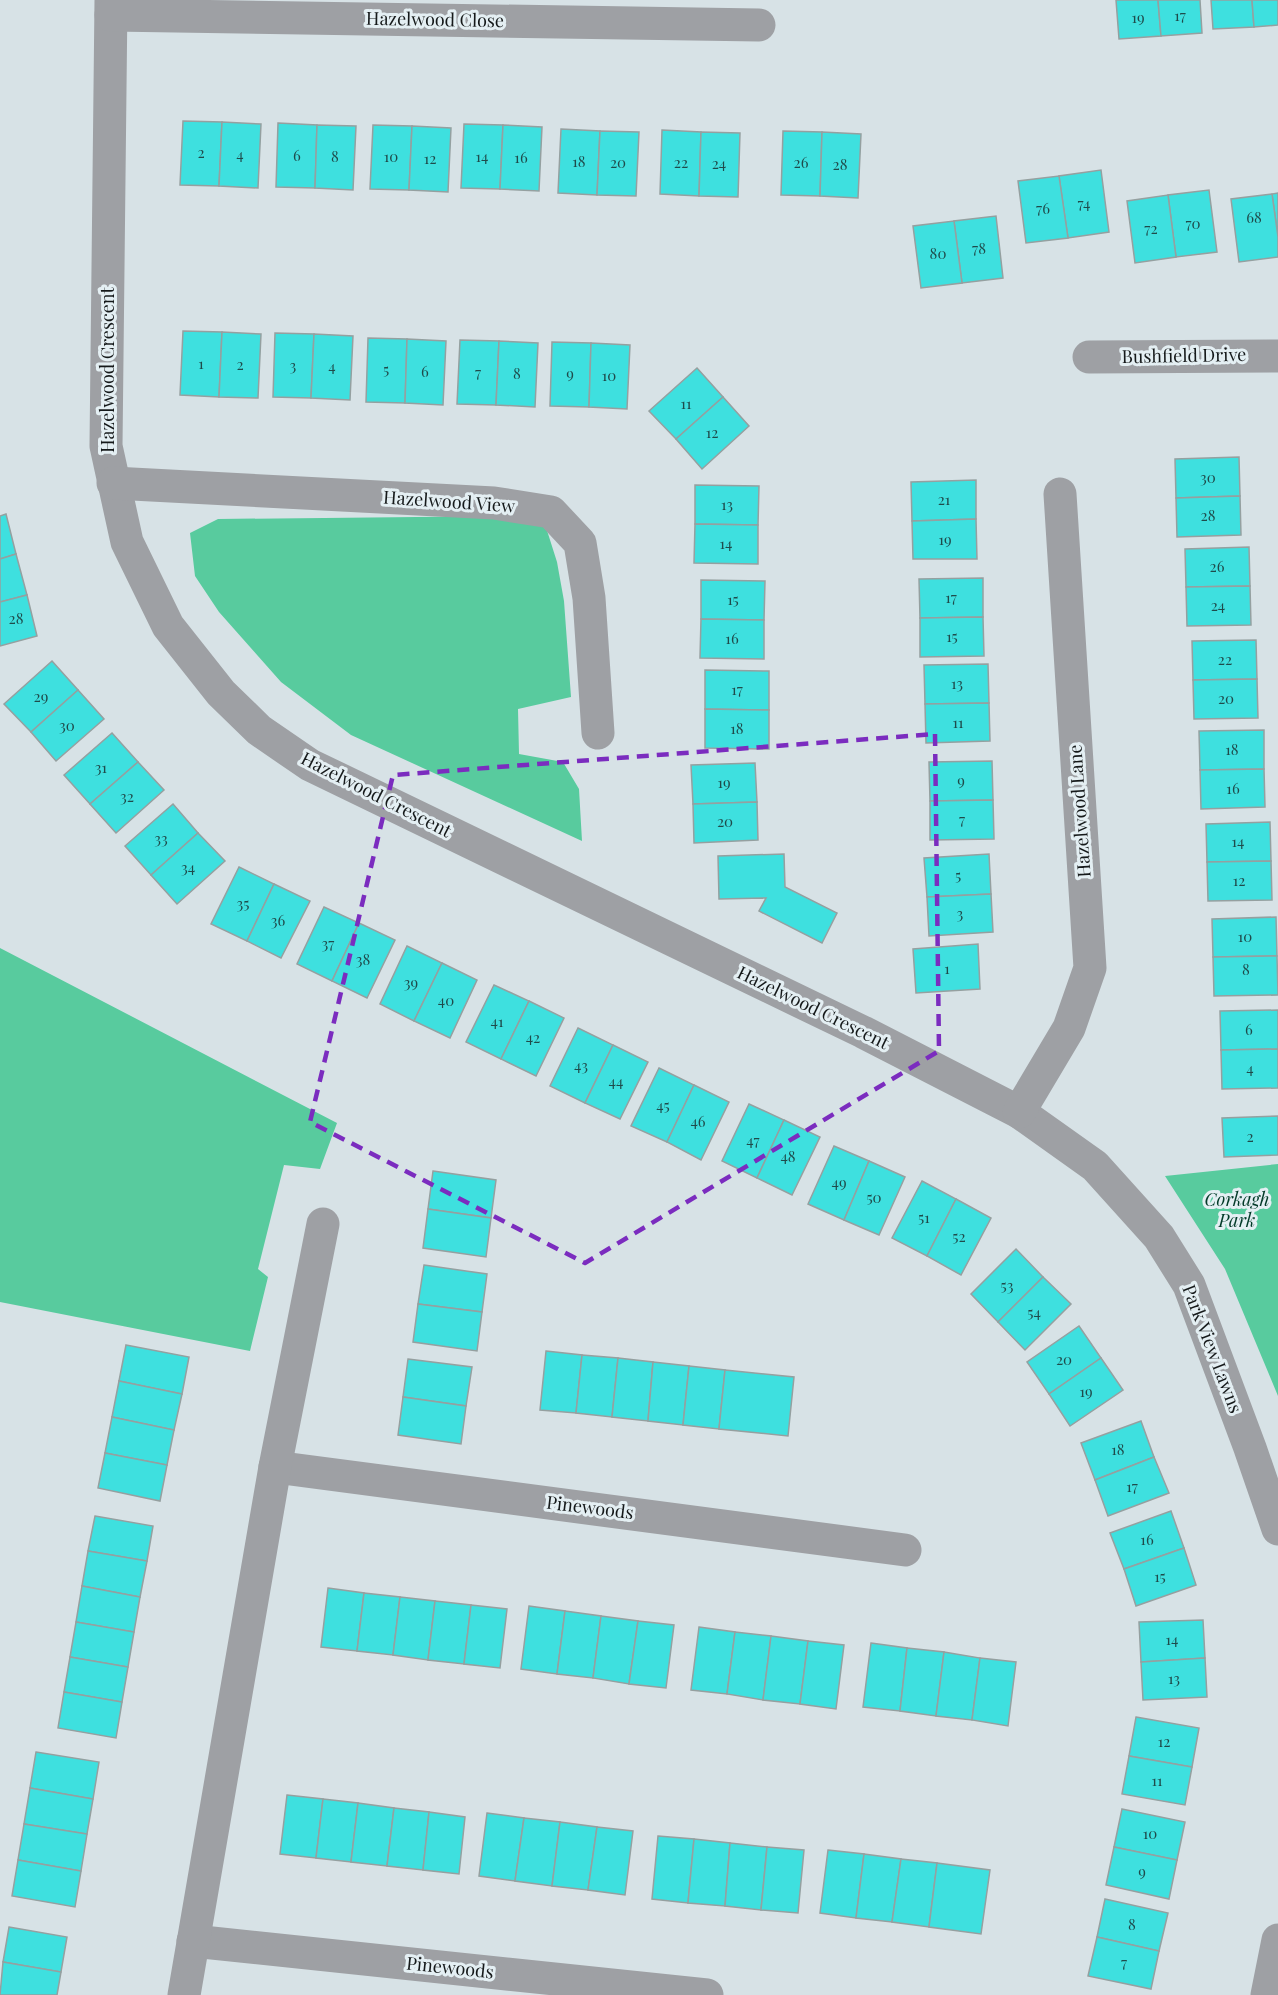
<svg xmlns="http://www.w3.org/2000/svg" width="1278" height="1995" viewBox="0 0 1278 1995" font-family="'Playfair Display',serif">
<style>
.green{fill:#58cb9e}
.building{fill:#3ee0df;stroke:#95a0a0;stroke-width:1.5}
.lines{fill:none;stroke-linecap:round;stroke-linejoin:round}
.minor{stroke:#9ea0a4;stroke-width:33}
.marked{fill:none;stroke:#7b2cbf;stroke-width:4.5;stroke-dasharray:12 8;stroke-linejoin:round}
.labels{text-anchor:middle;stroke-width:6;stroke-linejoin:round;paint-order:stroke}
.number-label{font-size:15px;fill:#1f4b4b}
.street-label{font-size:18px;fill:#15191a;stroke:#e4eff3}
.park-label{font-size:18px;font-style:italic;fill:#023a28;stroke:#e4eff3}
</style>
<rect width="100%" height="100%" fill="#d7e2e6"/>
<g class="green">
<polygon points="511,516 544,521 557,562 564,601 571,697 518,709 519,754 563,762 579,789 582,841 351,735 281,682 219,612 195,576 190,533 218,519"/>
<polygon points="0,948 337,1123 320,1169 284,1165 258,1269 268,1277 250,1351 0,1302"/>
<polygon points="1278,1164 1278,1396 1225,1269 1165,1176"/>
</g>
<g class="building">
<polygon points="1116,0 1158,0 1161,36 1119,39"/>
<polygon points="1158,0 1200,0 1202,33 1161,36"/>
<polygon points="1211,0 1252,0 1254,27 1213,29"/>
<polygon points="1252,0 1278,0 1278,25 1254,27"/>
<polygon points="183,121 222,122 219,186 180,185"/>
<polygon points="222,122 261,124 258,188 219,186"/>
<polygon points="278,123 317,125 315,188 276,187"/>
<polygon points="464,124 503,125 500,189 461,188"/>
<polygon points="317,125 356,126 353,190 315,188"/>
<polygon points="373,125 412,126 409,190 370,189"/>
<polygon points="503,125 542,127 539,191 500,189"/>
<polygon points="412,126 451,128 448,192 409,190"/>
<polygon points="561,129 600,131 597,195 558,193"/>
<polygon points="662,130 701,132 699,196 660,194"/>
<polygon points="600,131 639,132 636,196 597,195"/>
<polygon points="783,131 822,132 820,196 781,195"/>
<polygon points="701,132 740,133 738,197 699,196"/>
<polygon points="822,132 861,134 858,198 820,196"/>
<polygon points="1101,170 1109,232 1068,238 1059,176"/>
<polygon points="1059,176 1068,238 1026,243 1018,181"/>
<polygon points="1209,190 1217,252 1176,257 1168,195"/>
<polygon points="1278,193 1278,237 1272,194"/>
<polygon points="1272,194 1278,237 1278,257 1239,262 1231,199"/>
<polygon points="1168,195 1176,257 1135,263 1127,201"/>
<polygon points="996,216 1003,278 962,283 954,221"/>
<polygon points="954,221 962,283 921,288 913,226"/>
<polygon points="183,331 222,332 219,397 180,395"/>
<polygon points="222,332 261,334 258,398 219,397"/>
<polygon points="275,333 314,334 311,398 273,397"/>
<polygon points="314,334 353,336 350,400 311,398"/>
<polygon points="368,338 407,339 405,403 366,402"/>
<polygon points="407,339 446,341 443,405 405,403"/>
<polygon points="460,340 499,341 496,405 457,404"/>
<polygon points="499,341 538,343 535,407 496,405"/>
<polygon points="552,342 591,343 589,407 550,406"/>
<polygon points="591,343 630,345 627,409 589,407"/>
<polygon points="697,368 723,397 676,439 649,411"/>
<polygon points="723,397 749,426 702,469 676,439"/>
<polygon points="1239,457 1240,496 1176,498 1175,459"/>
<polygon points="976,480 976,519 912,521 911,482"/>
<polygon points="695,485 759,486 758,525 695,524"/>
<polygon points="1240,496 1241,535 1177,537 1176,498"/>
<polygon points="6,514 16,554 0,559 0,516"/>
<polygon points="976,519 977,559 913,559 912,521"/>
<polygon points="695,524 758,525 758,564 694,563"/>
<polygon points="1249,547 1250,586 1186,587 1185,549"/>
<polygon points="16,554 27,595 0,602 0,559"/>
<polygon points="983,578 983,617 920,618 919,579"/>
<polygon points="701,580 765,581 764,620 701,619"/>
<polygon points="1250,586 1251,625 1187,626 1186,587"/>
<polygon points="27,595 37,636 0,646 0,602"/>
<polygon points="983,617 984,656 920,657 920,618"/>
<polygon points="701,619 764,620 764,659 700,658"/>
<polygon points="1256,640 1257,679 1193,680 1192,641"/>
<polygon points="52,661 78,690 31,732 4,704"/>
<polygon points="988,664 989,703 925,704 924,665"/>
<polygon points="705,670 769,671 769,710 705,709"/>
<polygon points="1257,679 1258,718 1194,719 1193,680"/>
<polygon points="78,690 104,719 56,761 31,732"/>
<polygon points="989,703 990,741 926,743 925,704"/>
<polygon points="705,709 769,710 769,749 705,748"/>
<polygon points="1264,730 1264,769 1200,770 1199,731"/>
<polygon points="112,733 138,762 90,804 64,775"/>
<polygon points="992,761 993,800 930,801 929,762"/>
<polygon points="138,762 164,790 116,833 90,804"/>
<polygon points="755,763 757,802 693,804 691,765"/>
<polygon points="1264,769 1265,807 1201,809 1200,770"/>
<polygon points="993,800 994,839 930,840 930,801"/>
<polygon points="757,802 758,840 694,843 693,804"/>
<polygon points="173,804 198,833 151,875 125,846"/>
<polygon points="1270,822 1271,861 1207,862 1206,824"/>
<polygon points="198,833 225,861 177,904 151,875"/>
<polygon points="784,854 785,887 837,913 822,943 759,911 766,898 719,899 718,856"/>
<polygon points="989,854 991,894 927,897 924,858"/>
<polygon points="1271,861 1272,900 1208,901 1207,862"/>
<polygon points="239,867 274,884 247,941 211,924"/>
<polygon points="274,884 310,901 281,958 247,941"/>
<polygon points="991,894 993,932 929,936 927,897"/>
<polygon points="324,907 359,923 332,981 297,964"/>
<polygon points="1276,917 1277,956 1213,957 1212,919"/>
<polygon points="359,923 395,940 367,998 332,981"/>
<polygon points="978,944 980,989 916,993 913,949"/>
<polygon points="407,946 442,963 414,1021 380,1004"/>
<polygon points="1277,956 1278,995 1214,996 1213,957"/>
<polygon points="442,963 477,980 450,1038 414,1021"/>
<polygon points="494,985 529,1001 501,1059 466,1042"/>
<polygon points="529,1001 564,1018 536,1076 501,1059"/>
<polygon points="1278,1010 1278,1049 1221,1050 1220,1011"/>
<polygon points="578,1028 613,1045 585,1103 550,1086"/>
<polygon points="613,1045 648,1062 620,1119 585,1103"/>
<polygon points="1278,1049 1278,1088 1222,1089 1221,1050"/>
<polygon points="659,1068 694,1085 667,1142 631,1126"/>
<polygon points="694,1085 729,1102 701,1160 667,1142"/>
<polygon points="749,1104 784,1120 757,1178 722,1161"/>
<polygon points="1278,1116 1278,1155 1224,1157 1222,1118"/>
<polygon points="784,1120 820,1137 792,1195 757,1178"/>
<polygon points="834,1146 869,1161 844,1220 808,1204"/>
<polygon points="869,1161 905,1177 879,1235 844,1220"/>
<polygon points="433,1171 496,1180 491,1218 428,1209"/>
<polygon points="922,1181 956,1199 927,1256 892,1238"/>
<polygon points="956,1199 991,1218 961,1275 927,1256"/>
<polygon points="428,1209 491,1218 486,1257 423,1248"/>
<polygon points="1016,1249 1043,1277 998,1322 971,1294"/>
<polygon points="424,1265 487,1274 482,1312 418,1304"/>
<polygon points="1043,1277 1071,1304 1025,1350 998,1322"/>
<polygon points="418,1304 482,1312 477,1351 413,1342"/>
<polygon points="1079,1326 1101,1358 1049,1394 1027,1362"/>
<polygon points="126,1345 189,1357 182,1394 119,1381"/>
<polygon points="546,1351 582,1355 576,1413 540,1410"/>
<polygon points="582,1355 618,1358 612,1417 576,1413"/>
<polygon points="618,1358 653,1362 648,1421 612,1417"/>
<polygon points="1101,1358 1123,1390 1070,1426 1049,1394"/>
<polygon points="408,1359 472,1367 466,1406 403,1397"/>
<polygon points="653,1362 689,1366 683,1425 648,1421"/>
<polygon points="689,1366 725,1370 719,1429 683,1425"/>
<polygon points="725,1370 794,1377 788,1436 719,1429"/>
<polygon points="119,1381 182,1394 174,1430 112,1417"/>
<polygon points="403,1397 466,1406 461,1444 398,1435"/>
<polygon points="112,1417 174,1430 167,1465 105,1453"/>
<polygon points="1141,1421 1154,1457 1095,1480 1081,1443"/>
<polygon points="105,1453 167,1465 160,1501 98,1488"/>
<polygon points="1154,1457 1169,1493 1108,1516 1095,1480"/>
<polygon points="1171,1511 1184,1548 1124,1569 1110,1533"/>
<polygon points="95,1516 153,1526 147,1561 88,1551"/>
<polygon points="1184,1548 1196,1585 1136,1606 1124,1569"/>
<polygon points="88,1551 147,1561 140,1597 82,1586"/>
<polygon points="82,1586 140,1597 134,1632 76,1622"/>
<polygon points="328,1588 364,1593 357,1651 321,1647"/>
<polygon points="364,1593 400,1597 393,1655 357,1651"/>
<polygon points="400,1597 435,1601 428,1660 393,1655"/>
<polygon points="435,1601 471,1605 464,1664 428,1660"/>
<polygon points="471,1605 507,1609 500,1668 464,1664"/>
<polygon points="529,1606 565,1611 557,1674 521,1669"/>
<polygon points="565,1611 601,1616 593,1678 557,1674"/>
<polygon points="601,1616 638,1621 629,1684 593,1678"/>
<polygon points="1203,1620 1205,1658 1141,1662 1139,1622"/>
<polygon points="638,1621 674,1625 666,1688 629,1684"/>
<polygon points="76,1622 134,1632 128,1667 70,1657"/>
<polygon points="699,1627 735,1632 727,1694 691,1690"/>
<polygon points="735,1632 771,1636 763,1700 727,1694"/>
<polygon points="771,1636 808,1641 800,1704 763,1700"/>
<polygon points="808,1641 844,1645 836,1709 800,1704"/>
<polygon points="871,1643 907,1648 900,1711 863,1707"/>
<polygon points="907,1648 944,1652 936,1716 900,1711"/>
<polygon points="944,1652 980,1658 972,1720 936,1716"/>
<polygon points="70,1657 128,1667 122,1702 64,1692"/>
<polygon points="980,1658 1016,1662 1008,1726 972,1720"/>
<polygon points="1205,1658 1207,1697 1143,1700 1141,1662"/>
<polygon points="64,1692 122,1702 116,1738 58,1728"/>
<polygon points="1136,1717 1199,1728 1192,1767 1129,1756"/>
<polygon points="36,1752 99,1762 93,1799 30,1788"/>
<polygon points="1129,1756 1192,1767 1185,1805 1122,1794"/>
<polygon points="30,1788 93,1799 87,1834 24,1824"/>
<polygon points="287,1795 323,1799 316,1858 280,1854"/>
<polygon points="323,1799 358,1803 351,1862 316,1858"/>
<polygon points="358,1803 394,1808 387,1866 351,1862"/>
<polygon points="394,1808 429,1812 423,1870 387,1866"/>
<polygon points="1122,1809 1185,1822 1177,1860 1114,1847"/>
<polygon points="429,1812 465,1817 459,1874 423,1870"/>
<polygon points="487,1813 524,1818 515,1881 479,1876"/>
<polygon points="524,1818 560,1822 552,1886 515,1881"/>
<polygon points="560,1822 597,1827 588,1890 552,1886"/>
<polygon points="24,1824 87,1834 81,1871 18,1860"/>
<polygon points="597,1827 633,1831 625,1895 588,1890"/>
<polygon points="658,1836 694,1839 688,1903 652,1899"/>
<polygon points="694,1839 730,1843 725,1906 688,1903"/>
<polygon points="730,1843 767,1847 761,1910 725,1906"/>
<polygon points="767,1847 804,1850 798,1913 761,1910"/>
<polygon points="1114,1847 1177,1860 1169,1899 1106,1885"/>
<polygon points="828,1850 864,1854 856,1918 820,1913"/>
<polygon points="864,1854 901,1859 892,1922 856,1918"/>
<polygon points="901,1859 937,1863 929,1927 892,1922"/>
<polygon points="18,1860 81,1871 75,1907 12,1896"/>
<polygon points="937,1863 990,1870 981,1934 929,1927"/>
<polygon points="1105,1899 1168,1913 1159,1951 1097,1937"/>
<polygon points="9,1927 67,1937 61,1972 3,1962"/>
<polygon points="1097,1937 1159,1951 1151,1989 1088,1976"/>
<polygon points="3,1962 61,1972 57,1995 0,1995"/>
</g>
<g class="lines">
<g class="minor">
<polyline points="111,0 106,446 127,542 168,626 221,693 259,730 310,765 863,1032 1019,1112 1095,1166 1159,1237 1189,1285 1250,1448 1278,1529"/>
<polyline points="111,15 759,25"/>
<polyline points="1089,357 1278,356"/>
<polyline points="113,483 494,503 551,512 580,543 589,598 598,733"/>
<polyline points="1019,1112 1069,1028 1090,968 1060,494"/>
<polyline points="275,1467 905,1550"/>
<polyline points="193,1941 707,1995"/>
<polyline points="184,1995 275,1467 323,1224"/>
<polyline points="1267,1995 1278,1940"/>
</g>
</g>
<path class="marked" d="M935,734L939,1051L585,1263L310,1122L393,775Z"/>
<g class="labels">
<g class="number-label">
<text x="1180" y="21">17</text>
<text x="1138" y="23">19</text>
<text x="201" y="158">2</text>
<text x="240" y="160">4</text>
<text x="297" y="161">6</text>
<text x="335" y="162">8</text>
<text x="391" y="162">10</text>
<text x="482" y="162">14</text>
<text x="521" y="163">16</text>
<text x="430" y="164">12</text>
<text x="579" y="167">18</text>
<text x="618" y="168">20</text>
<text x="681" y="168">22</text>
<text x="801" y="168">26</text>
<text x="719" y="169">24</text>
<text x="840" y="170">28</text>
<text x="1084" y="209">74</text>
<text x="1043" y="214">76</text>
<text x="1254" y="223">68</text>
<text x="1193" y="229">70</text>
<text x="1151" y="234">72</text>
<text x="979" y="254">78</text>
<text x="938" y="259">80</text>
<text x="201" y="369">1</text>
<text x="240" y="370">2</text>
<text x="293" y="371">3</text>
<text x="332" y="372">4</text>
<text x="386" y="375">5</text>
<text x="425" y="377">6</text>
<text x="478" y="378">7</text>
<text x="517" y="379">8</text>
<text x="570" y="379">9</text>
<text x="609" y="381">10</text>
<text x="686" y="409">11</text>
<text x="712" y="438">12</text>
<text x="1208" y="483">30</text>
<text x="944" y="505">21</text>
<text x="727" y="510">13</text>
<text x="1208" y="521">28</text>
<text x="945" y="545">19</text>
<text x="726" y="549">14</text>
<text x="1217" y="572">26</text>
<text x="951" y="603">17</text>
<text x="733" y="605">15</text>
<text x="1218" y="611">24</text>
<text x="16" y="624">28</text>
<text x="952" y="642">15</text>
<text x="732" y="644">16</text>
<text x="1225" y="665">22</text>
<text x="957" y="689">13</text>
<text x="737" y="695">17</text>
<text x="41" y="702">29</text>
<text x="1226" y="704">20</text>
<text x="958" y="728">11</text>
<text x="67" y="731">30</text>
<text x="737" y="734">18</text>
<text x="1232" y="755">18</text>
<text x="101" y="773">31</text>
<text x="961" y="786">9</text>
<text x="724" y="788">19</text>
<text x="1233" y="794">16</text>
<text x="127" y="802">32</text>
<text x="962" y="825">7</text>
<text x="725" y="827">20</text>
<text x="161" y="844">33</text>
<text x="1238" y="847">14</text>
<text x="188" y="873">34</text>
<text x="958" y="881">5</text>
<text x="1239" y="886">12</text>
<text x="243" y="909">35</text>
<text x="960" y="919">3</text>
<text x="278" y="926">36</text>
<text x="1245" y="942">10</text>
<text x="328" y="949">37</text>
<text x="363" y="965">38</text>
<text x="947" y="974">1</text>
<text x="1246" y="975">8</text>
<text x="411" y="988">39</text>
<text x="446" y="1006">40</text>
<text x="497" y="1027">41</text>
<text x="1249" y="1035">6</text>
<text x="533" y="1043">42</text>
<text x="581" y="1071">43</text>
<text x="1250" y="1074">4</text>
<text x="616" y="1087">44</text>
<text x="663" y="1111">45</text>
<text x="698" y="1127">46</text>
<text x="1250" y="1142">2</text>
<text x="753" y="1146">47</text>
<text x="788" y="1162">48</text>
<text x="839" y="1188">49</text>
<text x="874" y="1203">50</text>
<text x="924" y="1223">51</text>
<text x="959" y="1242">52</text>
<text x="1007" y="1291">53</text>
<text x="1034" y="1318">54</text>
<text x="1064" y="1365">20</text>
<text x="1086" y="1397">19</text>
<text x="1118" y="1455">18</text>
<text x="1132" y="1492">17</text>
<text x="1147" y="1545">16</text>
<text x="1160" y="1582">15</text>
<text x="1172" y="1645">14</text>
<text x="1174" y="1684">13</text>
<text x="1164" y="1747">12</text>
<text x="1157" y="1786">11</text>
<text x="1150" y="1839">10</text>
<text x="1142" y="1877">9</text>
<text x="1132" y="1930">8</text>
<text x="1124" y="1968">7</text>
</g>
<g class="street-label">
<text transform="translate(435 20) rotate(1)" y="6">Hazelwood Close</text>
<text transform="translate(1184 356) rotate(-1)" y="6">Bushfield Drive</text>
<text transform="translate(108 370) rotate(-90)" y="6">Hazelwood Crescent</text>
<text transform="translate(449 502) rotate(4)" y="6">Hazelwood View</text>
<text transform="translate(376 795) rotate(27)" y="6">Hazelwood Crescent</text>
<text transform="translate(1080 811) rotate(-94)" y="6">Hazelwood Lane</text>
<text transform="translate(813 1008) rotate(26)" y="6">Hazelwood Crescent</text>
<text transform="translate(1212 1349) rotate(69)" y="6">Park View Lawns</text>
<text transform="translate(590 1508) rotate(7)" y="6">Pinewoods</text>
<text transform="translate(450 1968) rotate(6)" y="6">Pinewoods</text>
</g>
<g class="park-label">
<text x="1237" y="1206">Corkagh<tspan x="1237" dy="21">Park</tspan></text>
</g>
</g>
</svg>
